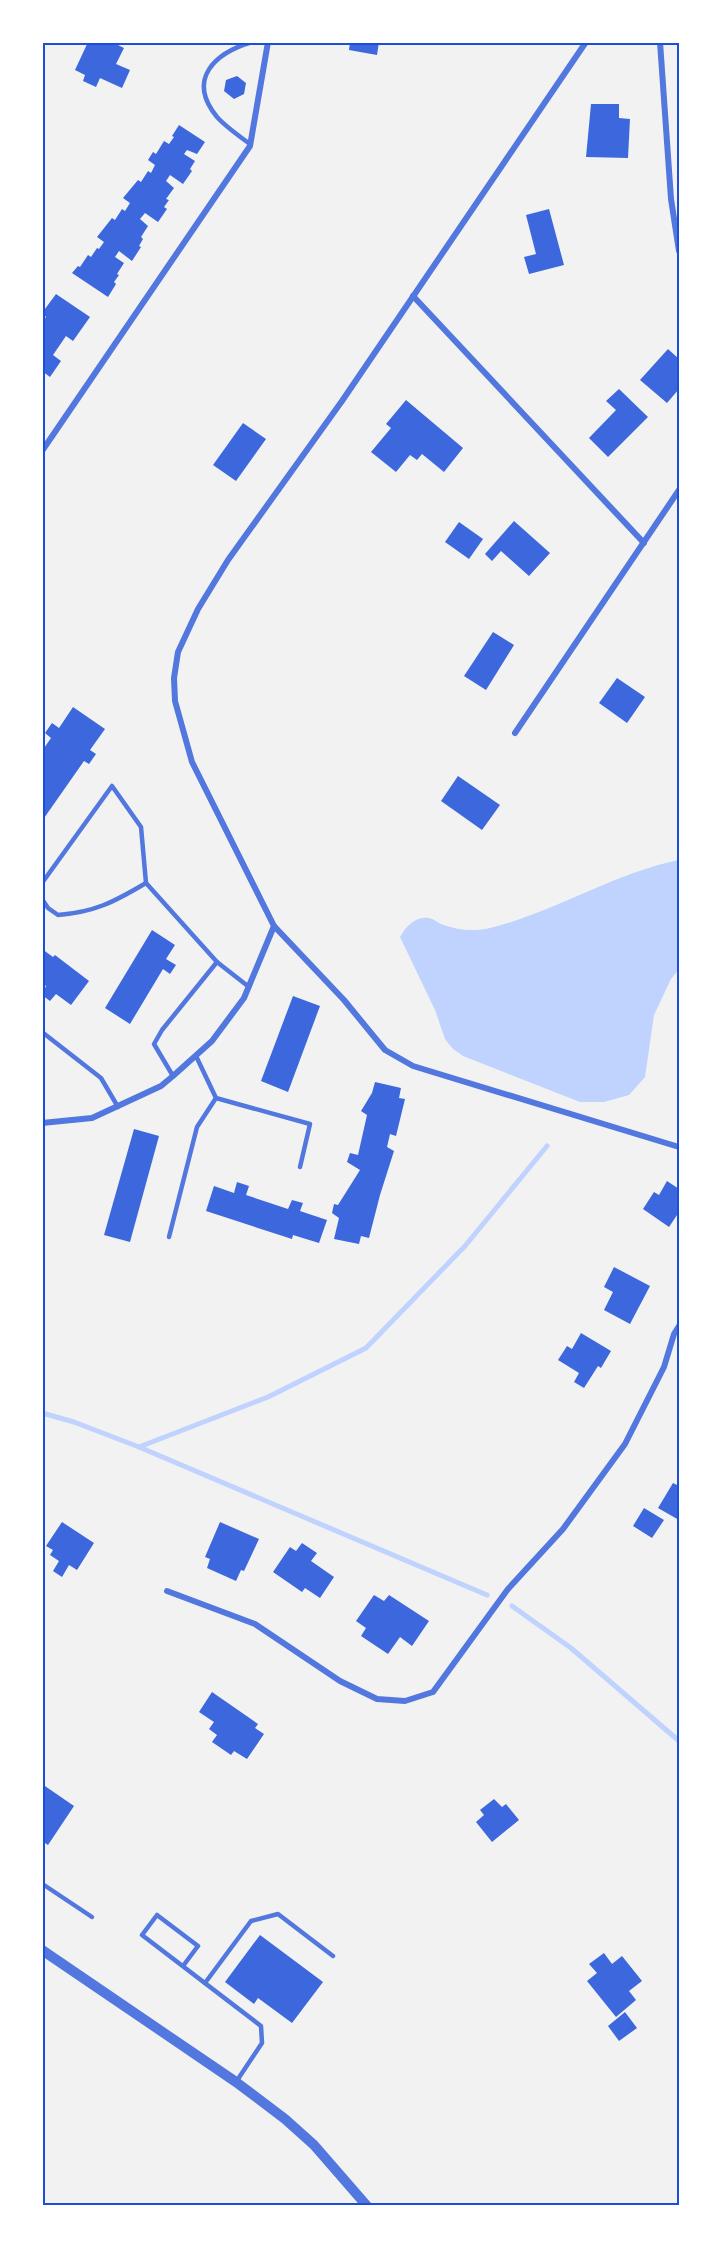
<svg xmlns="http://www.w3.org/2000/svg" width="721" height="2248" viewBox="0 0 721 2248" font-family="Inter,sans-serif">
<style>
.water{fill:#bfd3fe}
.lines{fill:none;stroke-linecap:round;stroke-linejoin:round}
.stream{stroke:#bfd3fe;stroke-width:5}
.building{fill:#3d67dc}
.service{stroke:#5277de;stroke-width:4.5}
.minor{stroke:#5277de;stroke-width:6}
.tertiary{stroke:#5277de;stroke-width:10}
.neatline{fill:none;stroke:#1d4ed8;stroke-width:2}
</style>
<rect width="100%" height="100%" fill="#f2f2f2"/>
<path class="water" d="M679,860V969L671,979L654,1015L645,1077L629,1095L604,1102H580L463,1056L453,1049L445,1039L435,1010L400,937C406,927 415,916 428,918C432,918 437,922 441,924C456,930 474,932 490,928C555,912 614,873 679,860Z"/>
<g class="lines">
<g class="stream">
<polyline points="42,1413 74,1422 139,1447 487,1595"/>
<polyline points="139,1447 268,1397 366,1348 465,1246 547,1146"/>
<polyline points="512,1606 571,1648 679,1741"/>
</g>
</g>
<g class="building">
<polygon points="88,42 112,42 124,48 116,64 130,70 122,88 100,78 96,87 83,81 85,75 75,70"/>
<polygon points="350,42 379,42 377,55 349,50"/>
<polygon points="237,76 246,83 244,94 234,99 224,91 226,80"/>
<polygon points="591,104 619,104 619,118 630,119 628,158 586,157"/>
<polygon points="179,125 205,142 197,154 187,150 184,154 195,161 190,169 192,171 183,184 170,175 166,181 174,188 166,199 169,200 164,207 167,209 158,222 145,213 140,219 148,226 141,237 143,239 139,246 141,247 132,261 119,251 115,257 124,263 117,274 119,275 114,282 116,284 108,297 72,273 78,266 80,267 88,255 91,257 97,248 99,249 104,242 97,237 112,218 115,220 122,209 125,211 130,203 123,198 138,180 141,182 148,171 151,173 155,165 148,160 153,152 156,154 164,141 169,144 174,137 172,136"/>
<polygon points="549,209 564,265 529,274 524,257 536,254 526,215"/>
<polygon points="56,294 90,317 73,341 66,336 53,355 61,361 50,377 42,371 42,323 46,317 42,313"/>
<polygon points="668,349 679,359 679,389 667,403 640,380"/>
<polygon points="619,389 648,417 608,457 589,438 616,410 606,401"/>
<polygon points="406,400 463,448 444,472 422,454 417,460 410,455 396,472 371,452 391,428 386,424"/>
<polygon points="243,423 266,439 236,481 213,465"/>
<polygon points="514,521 550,553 529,576 501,551 492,561 485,554"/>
<polygon points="459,522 483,539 469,559 445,542"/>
<polygon points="493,632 514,645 486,690 464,676"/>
<polygon points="617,678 645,697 627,723 599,703"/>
<polygon points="73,707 105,729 90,750 96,754 89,764 84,761 42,821 42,751 51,738 45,733 52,723 59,728"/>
<polygon points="458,776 500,805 482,830 441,801"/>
<polygon points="152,930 175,945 166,959 176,965 170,974 163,969 130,1024 105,1008"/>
<polygon points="42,949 53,957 55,955 89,981 71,1005 56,994 50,1001 42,995 46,986 42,983"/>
<polygon points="293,996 320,1006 288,1092 261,1081"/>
<polygon points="375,1082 401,1088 399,1098 405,1099 396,1136 390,1134 387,1147 394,1151 380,1195 369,1238 361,1236 359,1244 334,1239 339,1218 332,1213 334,1204 338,1205 360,1170 347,1162 350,1153 358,1155 367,1115 361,1111 372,1093"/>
<polygon points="134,1129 159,1136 130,1242 104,1235"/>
<polygon points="667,1181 679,1189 679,1212 669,1227 643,1209 654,1192 659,1195"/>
<polygon points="237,1182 249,1186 246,1195 288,1209 292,1200 303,1203 300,1211 327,1220 319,1243 293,1235 292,1239 206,1211 214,1186 234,1193"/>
<polygon points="614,1267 650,1286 630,1324 604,1310 613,1292 604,1287"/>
<polygon points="581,1333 611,1351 601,1368 598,1366 584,1388 574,1382 579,1373 558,1360 567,1346 572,1349"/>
<polygon points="673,1483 679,1486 679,1520 658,1508"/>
<polygon points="644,1508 664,1520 652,1538 633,1526"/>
<polygon points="62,1522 94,1543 77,1570 69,1565 62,1577 53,1571 59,1561 50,1555 53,1550 46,1546"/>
<polygon points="220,1522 259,1539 244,1571 241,1570 236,1581 207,1568 210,1559 205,1557"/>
<polygon points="302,1543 317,1553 311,1561 334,1577 320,1598 305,1588 302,1592 273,1572 290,1547 296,1551"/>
<polygon points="374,1595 384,1601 389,1595 429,1621 412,1646 400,1637 388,1654 361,1636 366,1628 356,1621"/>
<polygon points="212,1692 258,1724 255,1728 264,1734 247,1759 234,1751 231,1755 212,1742 217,1735 209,1729 214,1722 199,1712"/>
<polygon points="42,1784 74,1806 48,1845 42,1841"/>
<polygon points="494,1799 502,1807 506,1804 519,1820 492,1842 476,1822 484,1815 480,1810"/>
<polygon points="260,1935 323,1982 292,2023 258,1998 254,2004 225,1982"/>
<polygon points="604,1953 612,1964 622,1956 642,1981 629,1991 636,2000 616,2017 587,1981 597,1973 589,1964"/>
<polygon points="625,2012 637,2028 619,2041 608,2026"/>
</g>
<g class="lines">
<g class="service">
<path d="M250,144C239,136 226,127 217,117C186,79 215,53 252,42"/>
<polyline points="42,883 112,786 141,827 146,883 217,962 249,987"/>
<path d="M42,899L48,908L58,915C95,912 114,902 146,883"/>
<polyline points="42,1032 101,1078 118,1107"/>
<polyline points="196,1056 216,1098 310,1124 300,1167"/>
<polyline points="173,1076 154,1044 162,1030 217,962"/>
<polyline points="169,1237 197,1127 216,1098"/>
<polyline points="42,1889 44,1885 92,1917"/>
<polyline points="183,1966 198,1946 157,1915 142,1935 261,2026 262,2043 236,2082"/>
<polyline points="205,1983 251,1921 278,1914 333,1956"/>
</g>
<g class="minor">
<polyline points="660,42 671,199 679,251"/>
<polyline points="413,296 644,543"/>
<polyline points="42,451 250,146 268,42"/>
<polyline points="515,733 679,490"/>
<polyline points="274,926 344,1000 385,1050 413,1066 679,1147"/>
<polyline points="42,1123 92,1118 161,1086 173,1076 212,1041 244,998 274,926 192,762 175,701 174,678 178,652 198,609 228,560 342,401 586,42"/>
<polyline points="167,1591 255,1624 340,1681 377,1699 405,1701 433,1692 508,1589 563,1529 625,1444 664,1367 674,1334 679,1326"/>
</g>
<polyline class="tertiary" points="42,1950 236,2082 285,2119 314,2145 367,2206"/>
</g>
<rect width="721" height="2248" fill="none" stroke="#ffffff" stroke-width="87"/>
<rect x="44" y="44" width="634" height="2160" class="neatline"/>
</svg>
